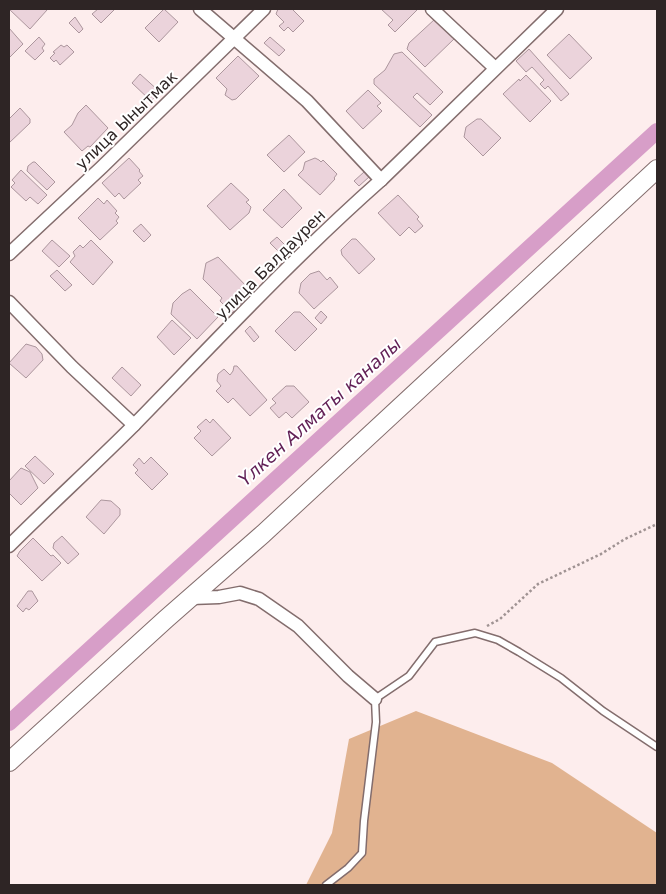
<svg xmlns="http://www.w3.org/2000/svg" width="666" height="894" viewBox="0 0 666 894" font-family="'DejaVu Sans',sans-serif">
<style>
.green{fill:#e1b390}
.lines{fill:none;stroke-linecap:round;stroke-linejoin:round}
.canal{stroke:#d79ec8;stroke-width:16}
.building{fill:#ebd3db;stroke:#ac969d}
.lane-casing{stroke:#836d6d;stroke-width:9}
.street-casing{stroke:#836d6d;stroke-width:15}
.secondary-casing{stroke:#836d6d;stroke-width:20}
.path{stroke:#a09393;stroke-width:2.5;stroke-dasharray:2.5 2.5;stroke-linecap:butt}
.lane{stroke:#fff;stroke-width:6}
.street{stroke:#fff;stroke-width:12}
.secondary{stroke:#fff;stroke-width:18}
.labels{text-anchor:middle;stroke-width:4;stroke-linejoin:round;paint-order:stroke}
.street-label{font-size:16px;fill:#2e2525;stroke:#fff}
.water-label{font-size:18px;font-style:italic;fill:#611f55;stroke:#fff}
</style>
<rect width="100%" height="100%" fill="#fdeded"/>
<polygon class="green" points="416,711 552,763 657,833 657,885 306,885 332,833 349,739"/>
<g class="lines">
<polyline class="canal" points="9,723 657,131"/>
</g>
<g class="building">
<polygon points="9,9 47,9 47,10 30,29"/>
<polygon points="98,9 113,9 114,10 101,23 92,14"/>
<polygon points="164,9 178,22 159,42 145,28"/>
<polygon points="278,9 292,9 304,21 293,32 288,27 284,31 279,26 284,22 276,14"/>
<polygon points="381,9 418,9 395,32 388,25 393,20"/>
<polygon points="75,17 83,29 79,33 69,23"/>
<polygon points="435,19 454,39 425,67 407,49 409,43"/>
<polygon points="9,28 23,44 9,58"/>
<polygon points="569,34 592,58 570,79 547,55"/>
<polygon points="39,37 45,44 42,48 44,51 35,60 25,51"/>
<polygon points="270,37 285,50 279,56 264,43"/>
<polygon points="61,45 64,47 67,45 74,52 60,65 56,60 54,62 50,58 55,53 53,52"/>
<polygon points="529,49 569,94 561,101 548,86 545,89 540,84 544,80 532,67 526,72 516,61"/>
<polygon points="402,52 443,92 430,105 417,93 413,97 432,115 420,127 374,84 374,79 385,70 394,54"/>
<polygon points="238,56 259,76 236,99 232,100 225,95 227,89 216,78"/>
<polygon points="140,74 160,92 151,101 132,83"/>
<polygon points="526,75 551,101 530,122 503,94 519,79 520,81"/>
<polygon points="368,90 381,103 377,106 382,111 363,129 346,111"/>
<polygon points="86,105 108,128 90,147 88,146 82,151 64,132 72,125 78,113"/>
<polygon points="20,108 30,119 30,123 9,143 9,119"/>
<polygon points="477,119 481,119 501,138 483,156 464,137 466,127"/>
<polygon points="289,135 305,152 284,172 267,155"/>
<polygon points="129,158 140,170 139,171 143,176 138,180 141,183 124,199 119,193 115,197 102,183"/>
<polygon points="315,158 319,160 321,162 323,160 337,174 334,178 335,179 320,195 298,175 303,170 305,162"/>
<polygon points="33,162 35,162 55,182 47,190 27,171 28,166"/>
<polygon points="21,170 47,195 38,204 30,197 26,201 11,187 15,183 12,180"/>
<polygon points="364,172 369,177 359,186 354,181"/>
<polygon points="231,183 249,200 246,202 251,207 249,213 230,230 207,206"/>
<polygon points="284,189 302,208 282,228 263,210"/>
<polygon points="398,195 419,217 417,219 423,226 415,233 409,227 400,236 378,213"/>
<polygon points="98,198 104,204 107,200 117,211 115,213 119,217 116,221 118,223 100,240 78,218"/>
<polygon points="141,224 151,235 144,242 133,231"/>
<polygon points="277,237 286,246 280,253 270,243"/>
<polygon points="352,239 356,239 375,259 359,274 342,255 341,250"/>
<polygon points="52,240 70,256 59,267 42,251"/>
<polygon points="91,240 113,262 93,285 70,262 75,256 73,252 80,245 83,248"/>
<polygon points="218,257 252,292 232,313 220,301 222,298 203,279 206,263"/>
<polygon points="57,270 72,285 65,291 50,276"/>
<polygon points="319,271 327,280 330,277 338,287 314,309 299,293 301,283 310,274"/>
<polygon points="190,289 218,317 197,339 171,314 173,303 182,294"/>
<polygon points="321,311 327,317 321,324 315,318"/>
<polygon points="294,312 300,312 317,329 295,351 275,331"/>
<polygon points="172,320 191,338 174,355 157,337"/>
<polygon points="250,326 259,337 254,342 245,331"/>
<polygon points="26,344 36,347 42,354 43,360 26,378 9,363"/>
<polygon points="234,366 237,366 267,400 250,416 233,398 228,403 216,391 221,386 217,381 218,374 224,369 230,375 233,371"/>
<polygon points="122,367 141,385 131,396 112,378"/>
<polygon points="286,386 294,386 309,402 292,418 286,412 279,418 270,408 276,403 272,399"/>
<polygon points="206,419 210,423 213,419 231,438 212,456 194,438 201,431 197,427"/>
<polygon points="35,456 54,474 44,484 25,466"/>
<polygon points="151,457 168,474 152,490 135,473 138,470 133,465 139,458 144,464"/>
<polygon points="21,468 30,472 38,488 21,505 9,493 9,481"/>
<polygon points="101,500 111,501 120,509 120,515 104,534 86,517"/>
<polygon points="62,536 79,554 68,564 53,548 54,543"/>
<polygon points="33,538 51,556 53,555 61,563 42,581 17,556 20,551"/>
<polygon points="28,591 32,591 38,601 29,610 26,608 23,612 17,606"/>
</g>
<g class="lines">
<g class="lane-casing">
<polyline id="lane" points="326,885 348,868 362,853 364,821 376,722 375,699 409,676 435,642 475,633 498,640 519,652 561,678 603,711 657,747"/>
</g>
<g class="street-casing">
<g id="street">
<polyline points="200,9 307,101 381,180"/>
<polyline points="432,9 495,68"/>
<polyline points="9,254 102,167 264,9"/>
<polyline points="9,302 72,367 134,425"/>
<path d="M9,546C50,505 93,466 134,425C215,342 295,256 381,180L557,9"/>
<polyline points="191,598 219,597 240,593 259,599 298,626 348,676 375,699"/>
</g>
</g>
<g class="secondary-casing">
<polyline id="secondary" points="9,762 166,619 263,534 657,169"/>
</g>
<polyline class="path" points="487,626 500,619 538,584 601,554 625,539 657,524"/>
<use href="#lane" class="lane"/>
<use href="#street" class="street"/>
<use href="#secondary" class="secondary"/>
</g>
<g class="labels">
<g class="street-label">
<text transform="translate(126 120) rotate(-44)" y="6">улица Ынытмак</text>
<text transform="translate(270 264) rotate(-45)" y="6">улица Балдаурен</text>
</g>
<g class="water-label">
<text transform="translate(320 412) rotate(-42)" y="6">Үлкен Алматы каналы</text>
</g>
</g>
<rect width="666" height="894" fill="none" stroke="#2e2525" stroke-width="20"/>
</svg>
